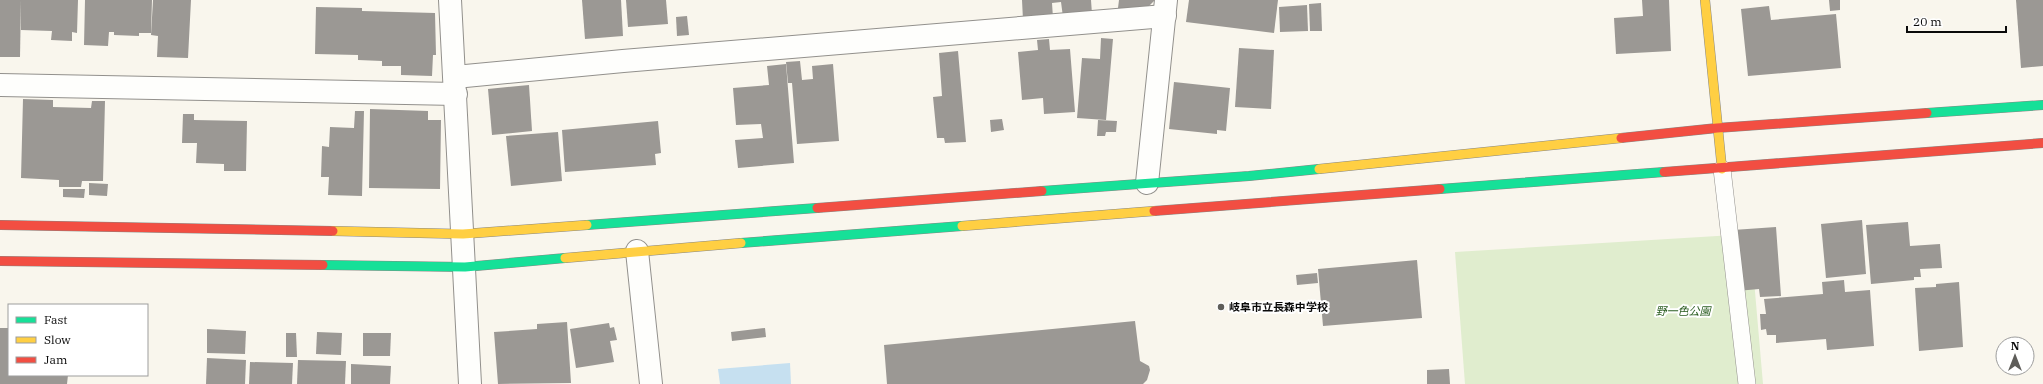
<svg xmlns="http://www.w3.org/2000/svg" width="2043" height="384" viewBox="0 0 2043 384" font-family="'IBM Plex Serif','Noto Sans JP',serif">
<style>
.green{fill:#e0edce}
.water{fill:#c6e0f0}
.building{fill:#9b9894}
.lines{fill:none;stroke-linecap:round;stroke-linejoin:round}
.lane-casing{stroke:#92908c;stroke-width:18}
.street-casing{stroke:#92908c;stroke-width:24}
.fast-casing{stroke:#888783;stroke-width:10}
.slow-casing{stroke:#888783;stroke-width:10}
.jam-casing{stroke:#888783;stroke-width:10}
.lane{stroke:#fefefc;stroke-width:17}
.street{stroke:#fefefc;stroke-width:22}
.fast{stroke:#16e098;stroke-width:9}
.slow{stroke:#ffcf43;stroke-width:9}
.jam{stroke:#f24e42;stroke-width:9}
.poi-dot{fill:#5e5d59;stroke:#fff;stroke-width:1.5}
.labels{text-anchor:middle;stroke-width:4;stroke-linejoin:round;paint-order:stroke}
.poi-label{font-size:11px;font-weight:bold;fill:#0a0a0a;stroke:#fff;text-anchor:start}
.park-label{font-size:11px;font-style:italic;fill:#295c1f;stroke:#fff}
</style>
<rect width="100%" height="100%" fill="#f9f6ed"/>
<polygon class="green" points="1750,234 1763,384 1465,384 1455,252"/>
<polygon class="water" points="790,363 791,384 720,384 718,369"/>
<g class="building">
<polygon points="0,0 21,0 20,57 0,57"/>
<polygon points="21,0 78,0 77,33 72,32 72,41 51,40 52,31 21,30"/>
<polygon points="85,0 152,0 151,33 139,33 139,36 114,35 114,32 109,32 108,46 84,45"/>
<polygon points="153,0 191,0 188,58 157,57 158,36 151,35"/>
<polygon points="582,0 621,0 623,36 585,39"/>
<polygon points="626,0 666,0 668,24 628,27"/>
<polygon points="1022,0 1091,0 1092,14 1063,17 1061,2 1052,3 1053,18 1023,20"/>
<polygon points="1119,0 1155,0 1146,9 1118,8"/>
<polygon points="1189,0 1278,0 1274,33 1186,22"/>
<polygon points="1642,0 1669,0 1671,51 1616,54 1614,18 1643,16"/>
<polygon points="1829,0 1840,0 1840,10 1830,11"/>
<polygon points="2016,0 2043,0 2043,66 2021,68"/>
<polygon points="1321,3 1322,31 1310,31 1309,4"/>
<polygon points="1307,5 1308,31 1280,32 1279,7"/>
<polygon points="1769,6 1771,20 1836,14 1841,68 1748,76 1741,9"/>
<polygon points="316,7 362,8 362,11 435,13 436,55 433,55 432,76 401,75 401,66 382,66 382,61 358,60 358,55 315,54"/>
<polygon points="687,16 689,35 677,36 676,17"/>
<polygon points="1101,38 1113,39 1106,120 1077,118 1082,58 1100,59"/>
<polygon points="1049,39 1050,50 1070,49 1075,112 1044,114 1043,98 1022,100 1018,52 1038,50 1037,40"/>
<polygon points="1239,48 1274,50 1271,109 1235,107"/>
<polygon points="958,51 966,142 945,143 944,138 937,138 933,97 942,96 939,53"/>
<polygon points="800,61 802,80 813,79 812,66 833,64 839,141 797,144 792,83 788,83 786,62"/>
<polygon points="786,64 794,163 738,168 735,140 763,138 761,124 736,125 733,88 769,85 767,66"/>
<polygon points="1174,82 1230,88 1226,131 1217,130 1217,134 1169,129"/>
<polygon points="529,85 532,131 492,135 488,89"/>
<polygon points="23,99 53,100 53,107 91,108 92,101 105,101 103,181 82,181 81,187 59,187 59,180 21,178"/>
<polygon points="370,109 428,111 428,120 441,120 440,189 369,188"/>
<polygon points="355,111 364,111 362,196 328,195 329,177 321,177 322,146 329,147 330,127 354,128"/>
<polygon points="183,114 194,114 194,120 247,121 246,171 224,171 224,164 196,163 197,143 182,143"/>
<polygon points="1002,119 1004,130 991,132 990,120"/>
<polygon points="1098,120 1117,121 1116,132 1106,132 1105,136 1097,136"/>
<polygon points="658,121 661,153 655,154 656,165 565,172 562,130"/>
<polygon points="558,132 562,181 511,186 506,136"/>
<polygon points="89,183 108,184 107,196 89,195"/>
<polygon points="63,189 85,189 84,198 63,197"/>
<polygon points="1862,220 1866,274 1826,278 1821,224"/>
<polygon points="1908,222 1910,246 1940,244 1942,268 1920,269 1921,277 1914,277 1914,280 1871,284 1866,225"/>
<polygon points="1776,227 1781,296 1760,297 1759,289 1737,291 1733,230"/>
<polygon points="1417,260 1422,318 1323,326 1318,269"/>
<polygon points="1317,273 1318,283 1297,285 1296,275"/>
<polygon points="1844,280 1845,292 1870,290 1874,346 1827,350 1826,339 1776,343 1776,335 1767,335 1766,329 1761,330 1760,314 1766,314 1764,299 1823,294 1822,282"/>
<polygon points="1959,282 1963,347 1919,351 1915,288 1936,287 1936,284"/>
<polygon points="1135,321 1140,361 1149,366 1150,370 1147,380 1143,384 887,384 884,345"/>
<polygon points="567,322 571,383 498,384 494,332 537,329 537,324"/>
<polygon points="609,323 610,328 614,327 617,340 610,341 614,362 576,368 570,329"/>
<polygon points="0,328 9,328 9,375 68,375 67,384 0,384"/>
<polygon points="765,328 766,337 732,341 731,332"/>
<polygon points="207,329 246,331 245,354 207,353"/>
<polygon points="317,332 342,333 341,355 316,354"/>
<polygon points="286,333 296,333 297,357 286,357"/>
<polygon points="363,333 391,333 390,356 363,356"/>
<polygon points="207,358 246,360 245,384 206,384"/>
<polygon points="298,360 346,361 345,384 297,384"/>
<polygon points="250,362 293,363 292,384 249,384"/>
<polygon points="351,364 391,366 390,384 351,384"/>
<polygon points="1449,369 1450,384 1427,384 1427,370"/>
</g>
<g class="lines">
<g class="lane-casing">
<polyline id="lane" points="1722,169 1747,384"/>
</g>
<g class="street-casing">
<g id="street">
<polyline points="450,0 470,384"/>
<polyline points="455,77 623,61 1165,16"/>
<polyline points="0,85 456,94"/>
<polyline points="1147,183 1166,0"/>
<polyline points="637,251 651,384"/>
</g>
</g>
<g class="fast-casing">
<g id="fast">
<polyline points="1927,113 2043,105"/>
<polyline points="1440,189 1664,172"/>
<polyline points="1042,191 1249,176 1319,169"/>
<polyline points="587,225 817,208"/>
<polyline points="741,243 962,226"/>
<polyline points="323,265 465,267 565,258"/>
</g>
</g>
<g class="slow-casing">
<g id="slow">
<polyline points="1705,0 1722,169"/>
<polyline points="1319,169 1621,138"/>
<polyline points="962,226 1154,211"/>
<polyline points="333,231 463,234 587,225"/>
<polyline points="565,258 741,243"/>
</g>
</g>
<g class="jam-casing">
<g id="jam">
<polyline points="1621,138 1717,128 1927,113"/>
<polyline points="1664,172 2043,143"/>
<polyline points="817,208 1042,191"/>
<polyline points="1154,211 1440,189"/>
<polyline points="0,225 333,231"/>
<polyline points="0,261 323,265"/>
</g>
</g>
<use href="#lane" class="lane"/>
<use href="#street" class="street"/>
<use href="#fast" class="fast"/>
<use href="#slow" class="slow"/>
<use href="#jam" class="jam"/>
</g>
<circle class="poi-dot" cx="1221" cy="307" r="4"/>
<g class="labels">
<g class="poi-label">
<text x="1229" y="311">岐阜市立長森中学校</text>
</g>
<g class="park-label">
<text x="1683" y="315">野一色公園</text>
</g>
</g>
<rect x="8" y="304" width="140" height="72" fill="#ffffff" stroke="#9d9d9d"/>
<rect x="16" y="317" width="20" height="6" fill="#16e098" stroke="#9d9d9d"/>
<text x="44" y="324" font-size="12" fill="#0a0a0a">Fast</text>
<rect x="16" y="337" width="20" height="6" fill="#ffcf43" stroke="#9d9d9d"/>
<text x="44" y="344" font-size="12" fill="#0a0a0a">Slow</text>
<rect x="16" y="357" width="20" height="6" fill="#f24e42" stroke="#9d9d9d"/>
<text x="44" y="364" font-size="12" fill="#0a0a0a">Jam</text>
<g transform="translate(2015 356)"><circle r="19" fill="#ffffff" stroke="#9d9d9d"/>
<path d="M0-3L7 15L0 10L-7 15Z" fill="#5e5d59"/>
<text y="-6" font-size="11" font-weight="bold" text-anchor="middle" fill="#0a0a0a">N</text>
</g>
<path d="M1907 26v6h99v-6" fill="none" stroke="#0a0a0a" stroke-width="2"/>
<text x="1913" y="26" font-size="12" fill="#0a0a0a" stroke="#ffffff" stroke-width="3" paint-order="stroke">20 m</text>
</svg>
